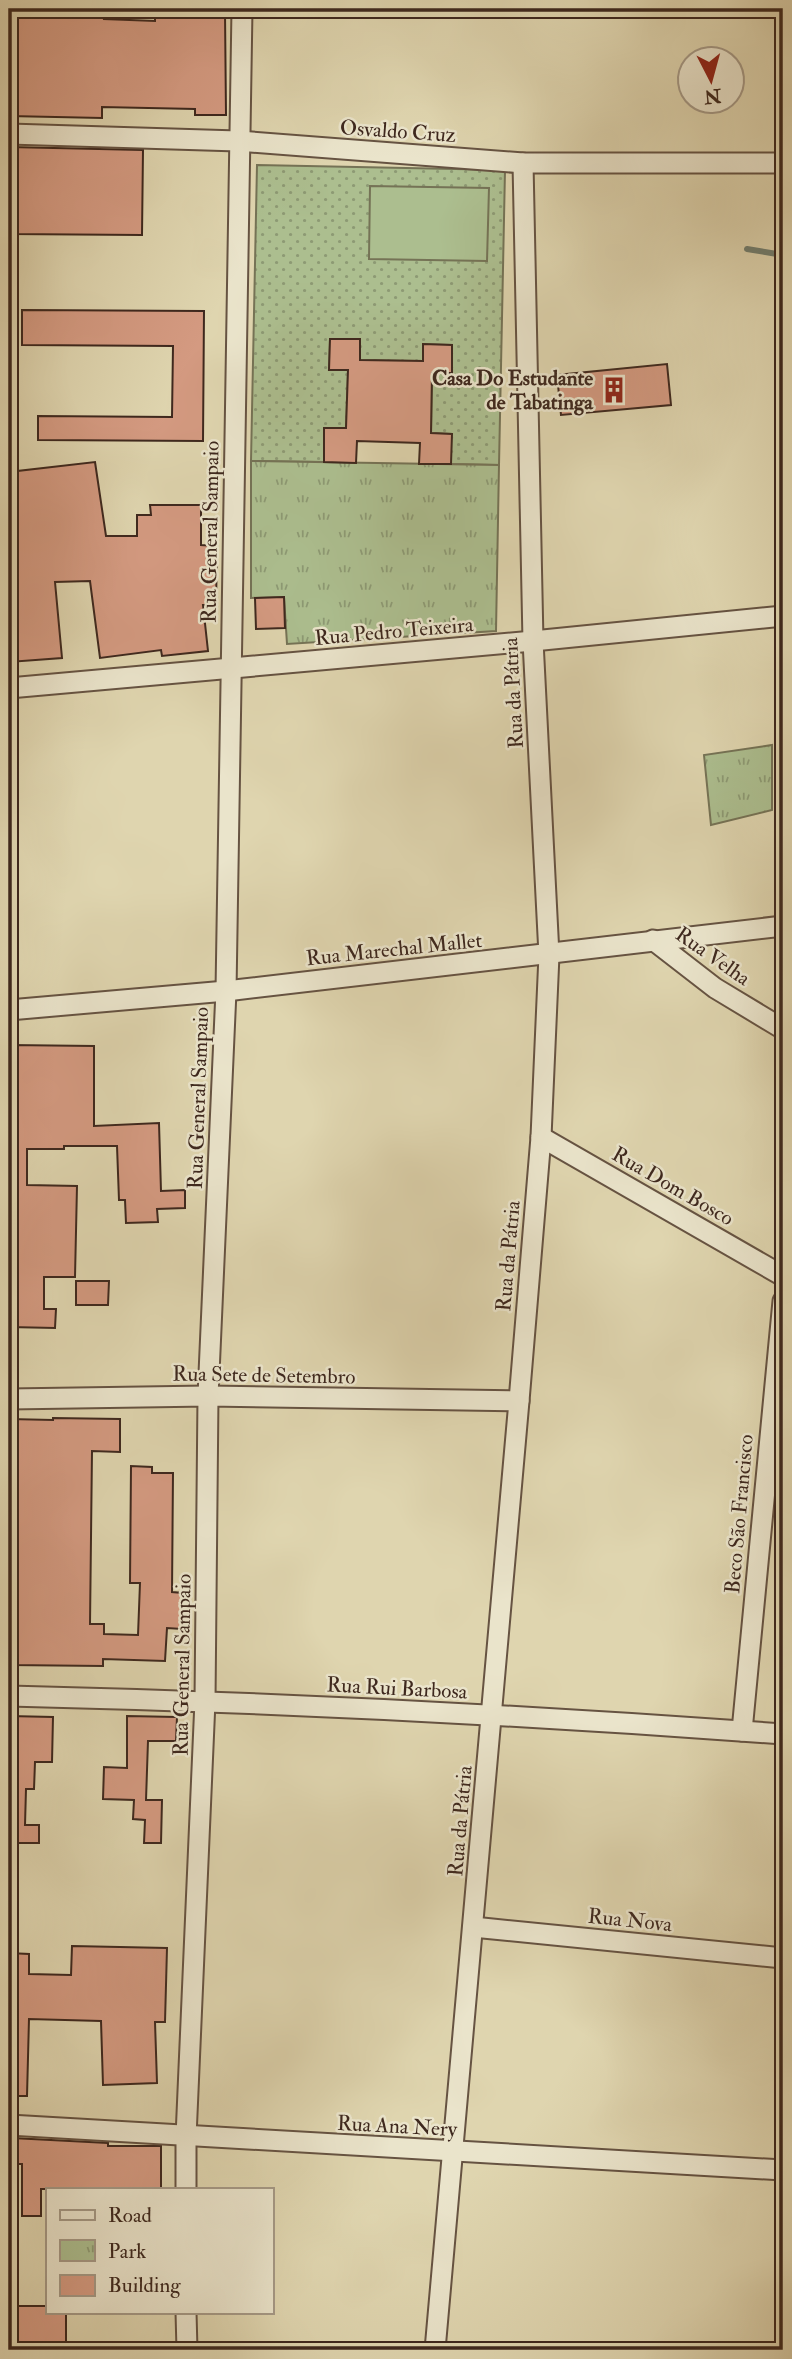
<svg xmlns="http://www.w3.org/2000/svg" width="792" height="2359" viewBox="0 0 792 2359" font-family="'IM FELL Double Pica',serif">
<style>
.grass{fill:url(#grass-dots);stroke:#757356;stroke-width:2}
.park{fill:url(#park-tufts);stroke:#757356;stroke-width:2}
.pitch{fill:#acbe8f;stroke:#757356;stroke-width:2}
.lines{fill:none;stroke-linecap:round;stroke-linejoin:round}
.stream{stroke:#727f70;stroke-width:6}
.building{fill:#d49a81;stroke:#3e281e;stroke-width:2}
.street-casing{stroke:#665342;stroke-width:23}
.street{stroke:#eae4cb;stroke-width:19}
.labels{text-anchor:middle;stroke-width:5;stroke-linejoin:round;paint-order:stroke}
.street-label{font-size:21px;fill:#3e281e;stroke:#eae4cb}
.poi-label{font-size:21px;font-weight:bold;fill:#3e281e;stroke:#eae4cb;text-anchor:end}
</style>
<defs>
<pattern id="grass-dots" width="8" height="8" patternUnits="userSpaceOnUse" patternTransform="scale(1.75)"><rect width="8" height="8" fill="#acbe8f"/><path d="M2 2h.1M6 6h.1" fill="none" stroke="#8d9a74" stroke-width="1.8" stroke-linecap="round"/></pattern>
<pattern id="park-tufts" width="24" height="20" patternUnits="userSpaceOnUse" patternTransform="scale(1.75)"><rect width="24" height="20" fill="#acbe8f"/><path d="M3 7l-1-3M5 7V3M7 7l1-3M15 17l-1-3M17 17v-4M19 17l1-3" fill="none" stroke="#8d9a74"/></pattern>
</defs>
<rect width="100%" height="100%" fill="#dfd5af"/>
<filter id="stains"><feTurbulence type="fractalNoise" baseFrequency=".00286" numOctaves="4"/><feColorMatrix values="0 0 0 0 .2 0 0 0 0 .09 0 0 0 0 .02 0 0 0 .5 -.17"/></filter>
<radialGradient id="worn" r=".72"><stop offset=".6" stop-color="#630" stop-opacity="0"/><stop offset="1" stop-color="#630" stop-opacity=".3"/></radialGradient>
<polygon class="grass" points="257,165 505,170 499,465 451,464 451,434 431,433 432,373 452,373 452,345 424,344 423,361 360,360 360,339 330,339 329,370 348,370 346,428 324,428 324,462 251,461"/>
<g class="park">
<polygon points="251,461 499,465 496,631 287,644 284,597 251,598"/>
<polygon points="772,745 772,810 711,825 704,755"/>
</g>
<polygon class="pitch" points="370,186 489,188 487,261 369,259"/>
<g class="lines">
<polyline class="stream" points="747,249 783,255"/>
</g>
<g class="building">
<polygon points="9,9 105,10 104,19 155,21 155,9 219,9 219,12 225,12 226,115 195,115 195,109 102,107 102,118 9,116"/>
<polygon points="9,147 143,150 142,235 9,234"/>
<polygon points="22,310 204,311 203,441 38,440 38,416 172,417 173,346 22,345"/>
<polygon points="330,339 360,339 360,360 423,361 423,344 452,345 452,373 432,373 431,433 452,434 451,464 419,464 420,443 357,441 356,463 324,462 324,428 346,428 348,370 329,370"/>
<polygon points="667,364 671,405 561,415 557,375"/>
<polygon points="95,462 106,536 137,536 137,515 151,515 150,505 201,505 201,545 217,546 216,605 203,605 208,651 162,656 161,650 100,658 90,581 55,582 62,658 9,662 9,472"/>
<polygon points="284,597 285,628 256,629 255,598"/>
<polygon points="9,1045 94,1046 94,1126 159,1123 161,1191 185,1190 185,1208 157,1209 158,1222 126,1223 125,1200 119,1200 117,1146 64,1146 64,1149 27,1149 27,1185 77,1186 75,1277 44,1277 44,1309 56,1309 55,1328 9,1327"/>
<polygon points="76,1281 109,1281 108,1305 76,1305"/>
<polygon points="53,1418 120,1419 120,1452 92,1451 90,1624 104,1624 104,1634 138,1635 140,1583 130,1583 131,1466 152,1467 152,1473 173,1473 172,1592 183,1593 183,1611 182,1629 167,1628 165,1661 103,1659 103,1666 9,1665 9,1419 53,1420"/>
<polygon points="9,1716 53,1717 52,1762 35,1762 34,1789 26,1789 25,1825 39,1825 39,1843 9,1843"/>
<polygon points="127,1716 177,1717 176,1741 148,1741 146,1800 162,1800 161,1843 144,1843 145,1820 133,1819 134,1800 103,1799 104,1767 127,1768"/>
<polygon points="72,1946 167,1948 165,2022 155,2022 157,2083 103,2085 101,2021 29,2019 27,2096 9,2096 9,1953 29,1954 29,1974 71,1975"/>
<polygon points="12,2138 108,2143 108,2146 161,2146 161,2189 41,2189 41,2216 22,2216 22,2164 11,2164"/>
<polygon points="18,2306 47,2306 47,2312 66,2312 66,2350 18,2350"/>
</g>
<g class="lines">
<g class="street-casing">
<g id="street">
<polyline points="9,134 238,141 523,163 783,163"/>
<polyline points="9,688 533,641 783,616"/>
<polyline points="653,940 715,988 783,1029"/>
<polyline points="9,1010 226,991 783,926"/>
<polyline points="541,1137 783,1276"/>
<polyline points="9,1399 208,1396 519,1401"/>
<path d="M9,1696C267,1702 525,1715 783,1734"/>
<polyline points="742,1731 783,1301"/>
<polyline points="473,1927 783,1958"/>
<polyline points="9,2125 783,2170"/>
<polyline points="186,2189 186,2137 205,1701 208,1396 226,991 242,9"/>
<polyline points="186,2312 187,2350"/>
<polyline points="435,2350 519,1401 541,1137 549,955 533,641 523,163"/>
</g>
</g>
<use href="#street" class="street"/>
</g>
<defs>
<g id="building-bare" transform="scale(2.1)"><path d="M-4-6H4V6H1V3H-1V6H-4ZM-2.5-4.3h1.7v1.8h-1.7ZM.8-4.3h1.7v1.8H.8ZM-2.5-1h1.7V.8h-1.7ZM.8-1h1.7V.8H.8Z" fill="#8f2418" stroke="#eae4cb" stroke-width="2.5" paint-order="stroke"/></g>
</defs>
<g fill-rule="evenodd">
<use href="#building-bare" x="614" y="390"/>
</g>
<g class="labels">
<g class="street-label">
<text transform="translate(398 131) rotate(4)" y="7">Osvaldo Cruz</text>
<text transform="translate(210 532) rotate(-89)" y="7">Rua General Sampaio</text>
<text transform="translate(394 631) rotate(-5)" y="7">Rua Pedro Teixeira</text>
<text transform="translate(513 693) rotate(-93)" y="7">Rua da Pátria</text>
<text transform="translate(394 949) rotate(-6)" y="7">Rua Marechal Mallet</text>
<text transform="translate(713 956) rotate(35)" y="7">Rua Velha</text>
<text transform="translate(198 1098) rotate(-88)" y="7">Rua General Sampaio</text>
<text transform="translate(673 1186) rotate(30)" y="7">Rua Dom Bosco</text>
<text transform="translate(508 1256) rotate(-85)" y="7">Rua da Pátria</text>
<text transform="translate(264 1375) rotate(1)" y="7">Rua Sete de Setembro</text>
<text transform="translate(739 1514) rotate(-85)" y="7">Beco São Francisco</text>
<text transform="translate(182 1665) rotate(-89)" y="7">Rua General Sampaio</text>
<text transform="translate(397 1688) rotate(3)" y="7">Rua Rui Barbosa</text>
<text transform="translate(460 1821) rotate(-85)" y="7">Rua da Pátria</text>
<text transform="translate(630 1920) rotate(6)" y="7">Rua Nova</text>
<text transform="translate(397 2126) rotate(3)" y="7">Rua Ana Nery</text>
</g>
<g class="poi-label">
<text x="593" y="385">Casa Do Estudante<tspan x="593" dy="24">de Tabatinga</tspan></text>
</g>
</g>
<rect width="792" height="2359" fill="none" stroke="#dfd5af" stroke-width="35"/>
<rect x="10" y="10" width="771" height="2338" fill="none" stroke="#3e281e" stroke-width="3.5"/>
<rect x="18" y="18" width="757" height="2324" fill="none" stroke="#3e281e" stroke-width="2"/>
<rect x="46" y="2188" width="228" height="126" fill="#eae4cb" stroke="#a59986" stroke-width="2"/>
<rect x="60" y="2210" width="35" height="10" fill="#eae4cb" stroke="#a59986" stroke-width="2"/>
<text x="108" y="2222" font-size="21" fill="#3e281e">Road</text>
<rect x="60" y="2240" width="35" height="21" fill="url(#park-tufts)" stroke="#a59986" stroke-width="2"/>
<text x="108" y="2258" font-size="21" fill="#3e281e">Park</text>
<rect x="60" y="2275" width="35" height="21" fill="#d49a81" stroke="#a59986" stroke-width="2"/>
<text x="108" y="2292" font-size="21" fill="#3e281e">Building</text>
<g transform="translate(711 80) rotate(174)"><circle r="33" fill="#eae4cb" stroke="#a59986" stroke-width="2"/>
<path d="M0-5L12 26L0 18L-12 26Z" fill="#8f2418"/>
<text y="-10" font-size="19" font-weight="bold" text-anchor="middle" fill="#3e281e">N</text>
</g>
<rect width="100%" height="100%" filter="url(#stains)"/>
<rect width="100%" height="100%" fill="url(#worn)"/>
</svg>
